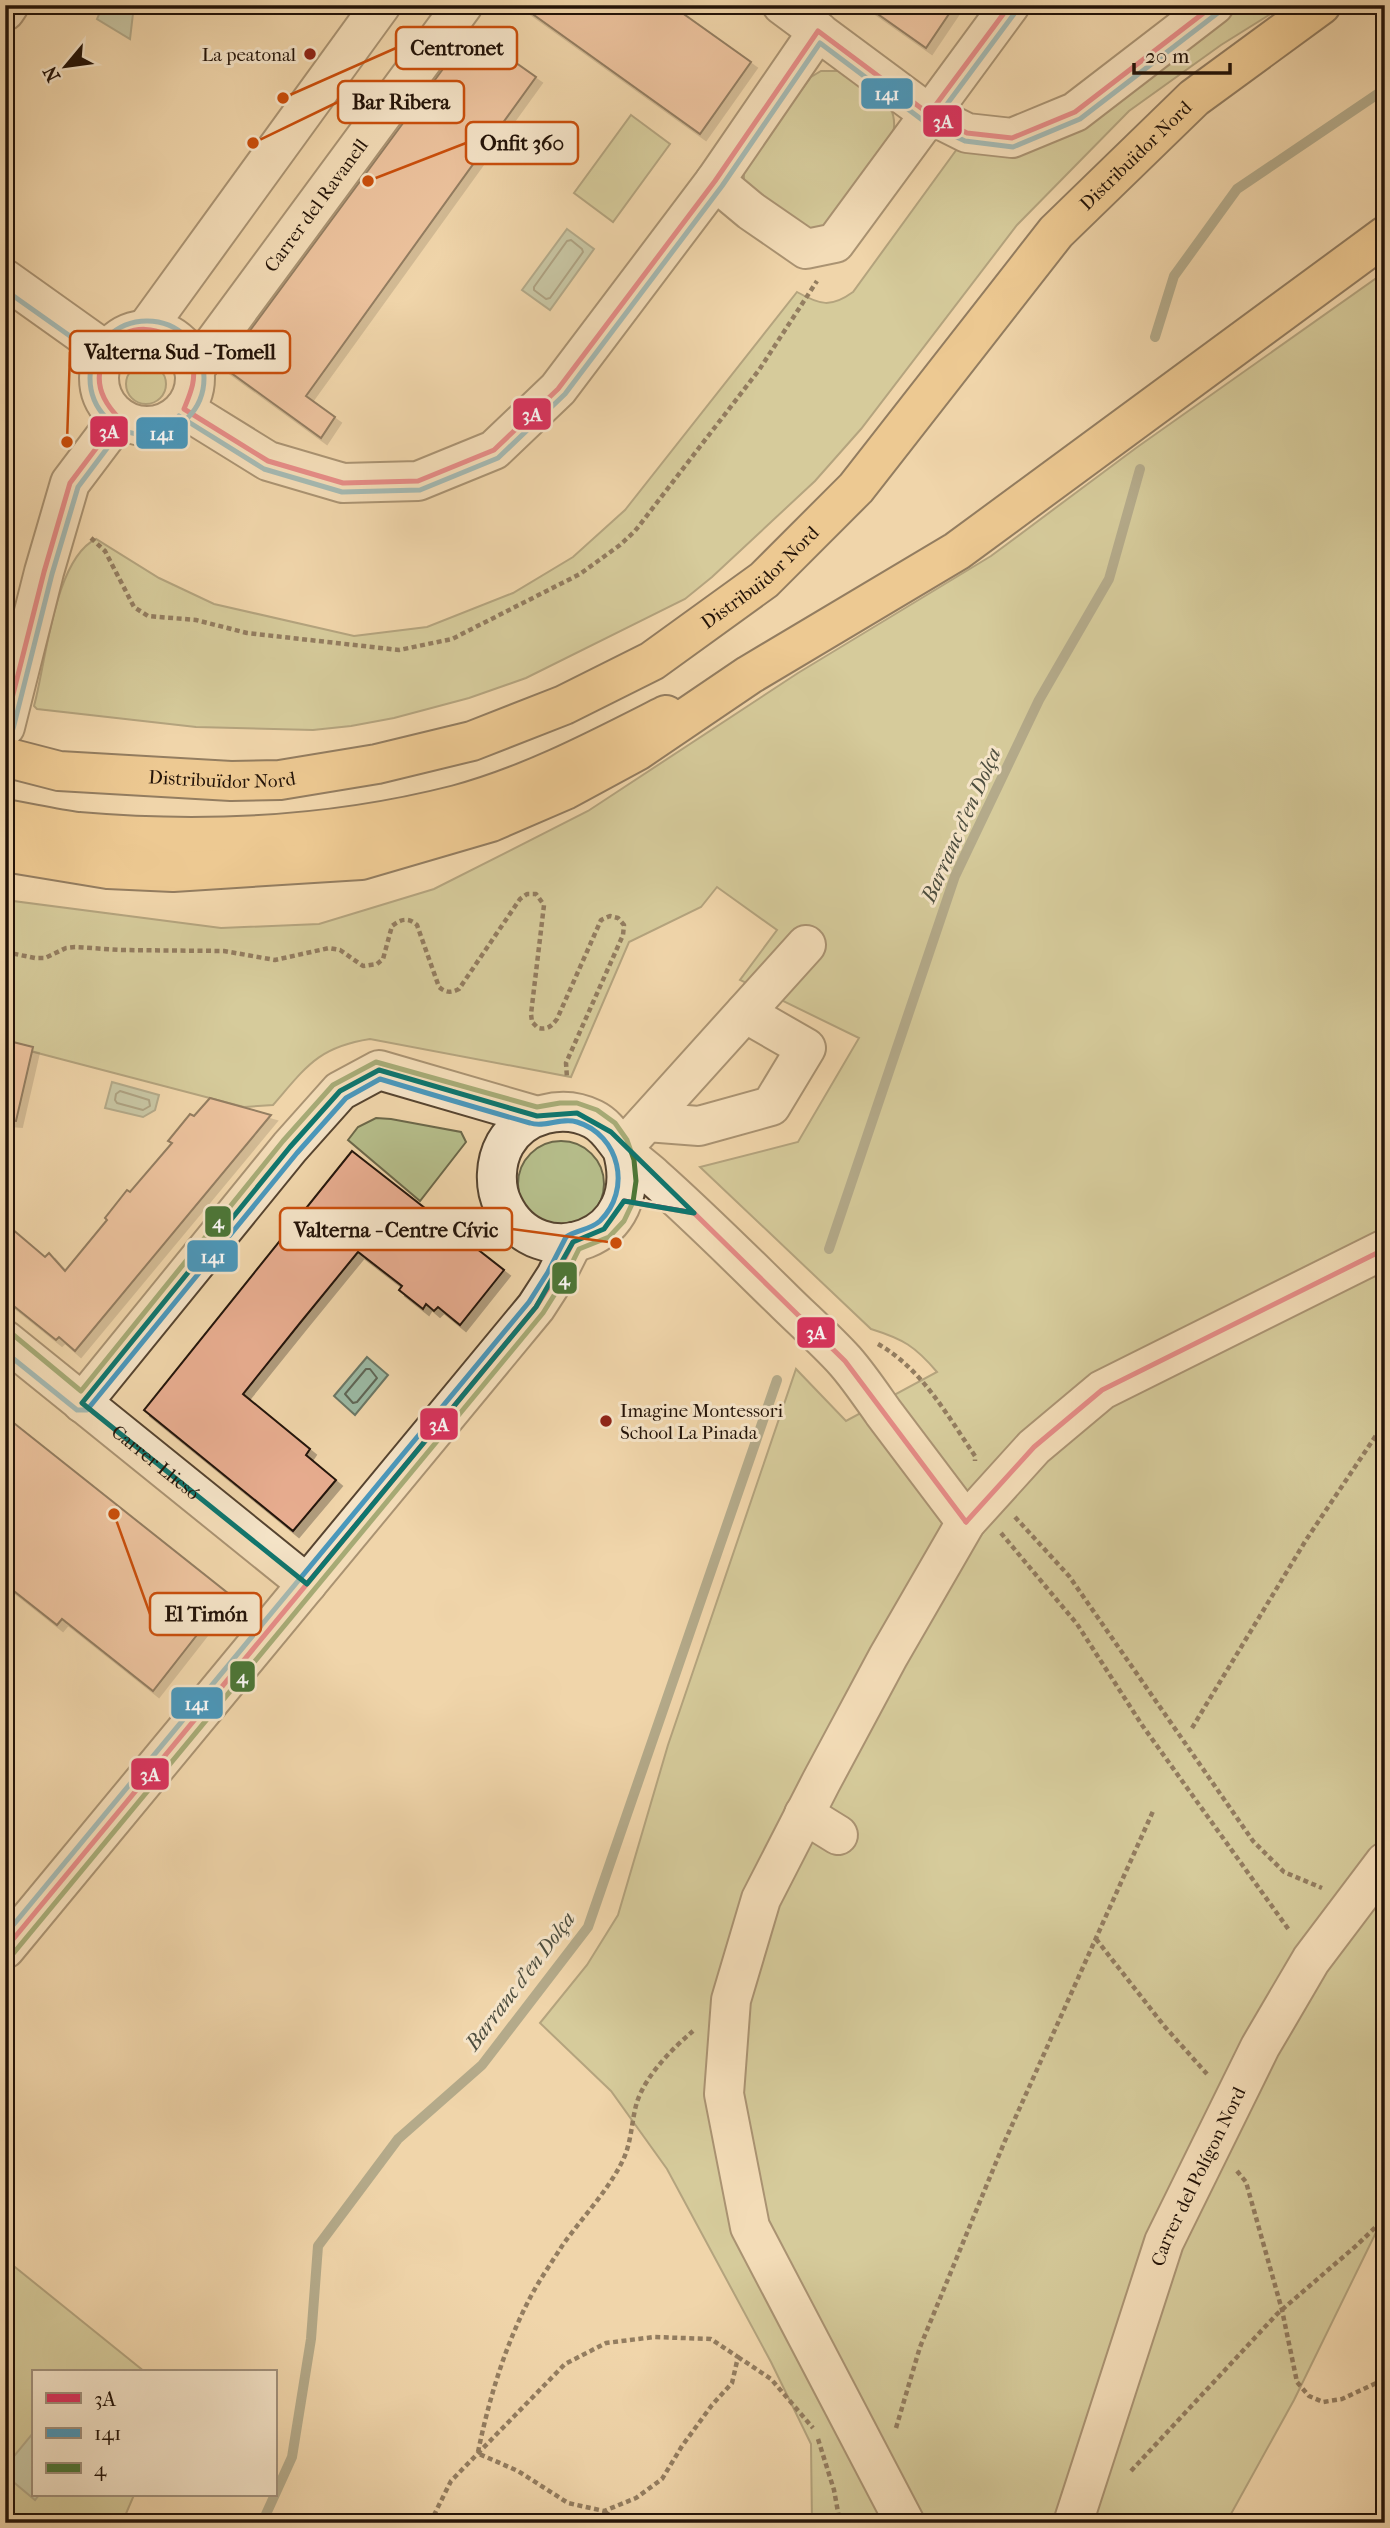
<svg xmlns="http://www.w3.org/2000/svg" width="1390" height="2528" viewBox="0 0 1390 2528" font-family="'IM FELL French Canon',serif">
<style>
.green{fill:#b6be8b;stroke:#6c684a;stroke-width:2}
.water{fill:#9bb9a3;stroke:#6b7765;stroke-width:2}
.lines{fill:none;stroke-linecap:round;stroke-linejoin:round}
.shore{stroke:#5f6656;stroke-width:2}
.stream{stroke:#6b7765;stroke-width:10}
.building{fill:#e8ad90;stroke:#231308;stroke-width:2;filter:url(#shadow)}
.minor-casing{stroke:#564430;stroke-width:42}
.major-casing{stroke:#231308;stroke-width:42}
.highway-casing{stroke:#231308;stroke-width:42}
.path{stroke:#231308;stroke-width:4.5;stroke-dasharray:5 3.5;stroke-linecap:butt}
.minor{stroke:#f5e4c8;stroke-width:38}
.major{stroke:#e8ba75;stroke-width:38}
.highway{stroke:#e8ba75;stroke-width:38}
.bus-1-casing{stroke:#f5e4c8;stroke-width:10}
.bus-2-casing{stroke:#f5e4c8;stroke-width:10}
.bus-3-casing{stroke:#f5e4c8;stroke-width:10}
.bus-1{stroke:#da335e;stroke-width:5}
.bus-2{stroke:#4a98bc;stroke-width:5}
.bus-3{stroke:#4c7737;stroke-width:5}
.marked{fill:none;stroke:#0f766e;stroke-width:5;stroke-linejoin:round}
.poi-dot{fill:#8f2418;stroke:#f5e4c8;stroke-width:2.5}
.labels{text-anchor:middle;stroke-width:6;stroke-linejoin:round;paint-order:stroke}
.poi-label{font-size:19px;fill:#231308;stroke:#f5e4c8;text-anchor:end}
.street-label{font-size:19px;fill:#231308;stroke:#f5e4c8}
.water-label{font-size:21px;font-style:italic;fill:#4d4d3e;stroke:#f5e4c8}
.leader{fill:none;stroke:#ca4e0b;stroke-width:2.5}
.callout-dot{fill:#ca4e0b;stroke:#f5e4c8;stroke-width:2.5}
.callout{fill:#f5e4c8;stroke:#ca4e0b;stroke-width:2.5}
.callout-label{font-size:21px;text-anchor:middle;font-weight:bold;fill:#231308}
.line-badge{stroke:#f5e4c8;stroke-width:2.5}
.badge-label{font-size:19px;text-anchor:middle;font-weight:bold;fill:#fff}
</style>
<defs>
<filter id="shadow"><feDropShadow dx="6" dy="6" stdDeviation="0" flood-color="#0004"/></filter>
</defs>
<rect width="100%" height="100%" fill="#f0d5aa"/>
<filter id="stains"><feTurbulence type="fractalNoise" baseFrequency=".00286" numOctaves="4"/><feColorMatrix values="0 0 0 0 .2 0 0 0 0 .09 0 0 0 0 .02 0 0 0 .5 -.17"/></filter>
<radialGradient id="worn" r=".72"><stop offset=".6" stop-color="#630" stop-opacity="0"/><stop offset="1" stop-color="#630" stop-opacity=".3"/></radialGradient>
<g class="green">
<path d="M1234,5H1285L1221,45L1129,111L1017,225L861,429L815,481L712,577L685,599L526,678L469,698L394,718L351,726L313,730L196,727L37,709L34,706C46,663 54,559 96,539L159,578L214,604L354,636L427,627L513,593L573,557L625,510L797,292C820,305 831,308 853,292L957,149L996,151L1074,127Z"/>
<path d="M821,71H840L890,106C896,120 895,130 890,143L817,234L744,186V168L811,77Z"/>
<polygon points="631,115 670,144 613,222 574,193"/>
<path d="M1385,272V2214L1294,2400L1226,2523H812L811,2444L771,2362L667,2169L611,2091L540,2023L587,1965L618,1915L668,1745L796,1369L846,1421L937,1372C915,1346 903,1339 871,1329L700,1167L798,1142L859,1038L740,980L777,930L717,887L701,907L629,942L571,1077L370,1039C318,1047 306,1067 273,1105L244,1107L30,1051L5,1041V900L221,928L319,924L434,889L588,811L798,673L991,556L1136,448Z"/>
<circle cx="146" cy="384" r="20"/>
<polygon points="376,1118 391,1119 461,1132 466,1142 420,1201 348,1140 358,1127"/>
<circle cx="561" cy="1184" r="43"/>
<polygon points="5,2259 145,2372 33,2372 33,2495 134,2495 122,2523 5,2523"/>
</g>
<g class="water">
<polygon points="103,5 134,5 130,39 97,19"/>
<polygon points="567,229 594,249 550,310 522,290"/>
<polygon points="112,1082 159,1095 155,1110 143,1117 105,1108"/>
<polygon points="367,1357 388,1375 355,1415 334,1396"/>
<polygon points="33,2433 33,2495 39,2495 35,2500 5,2475 5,2467"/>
</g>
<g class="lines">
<g class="shore">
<polygon points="571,240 582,249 583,252 550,298 546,299 534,290 534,287 567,241"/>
<polygon points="120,1091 149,1100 150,1106 143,1110 117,1103 115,1100 116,1094"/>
<polygon points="366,1369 370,1369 377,1378 357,1402 353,1403 345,1394"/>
</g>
<g class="stream">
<polyline points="1155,337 1174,276 1237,189 1385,89"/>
<polyline points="829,1249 955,876 1039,700 1109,579 1140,469"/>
<polyline points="262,2523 292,2457 311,2339 318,2246 398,2139 482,2065 588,1927 777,1380"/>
</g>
</g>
<g class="building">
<polygon points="520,5 671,5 751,62 700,134"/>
<polygon points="865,5 955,5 926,48"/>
<polygon points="471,31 536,77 306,396 335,417 321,438 223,367"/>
<polygon points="5,1040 33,1047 16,1121 5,1120"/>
<polygon points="210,1098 271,1115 75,1351 59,1337 56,1340 5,1299 5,1223 45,1257 49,1253 65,1271 107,1220 105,1218 127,1190 130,1192 172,1143 168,1141 190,1114 194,1116"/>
<polygon points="352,1151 504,1270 460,1325 438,1307 434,1311 426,1304 423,1309 399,1290 402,1286 358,1252 300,1323 243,1394 310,1449 306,1455 336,1480 293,1531 144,1410"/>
<polygon points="5,1416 229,1594 153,1691 62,1619 57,1625 5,1584"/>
</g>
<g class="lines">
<g class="minor-casing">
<g id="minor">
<polyline points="782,5 929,114 967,133 1012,138 1075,112 1214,5"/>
<polyline points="5,11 9,5"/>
<polyline points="715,181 751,211 806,249 835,243 1010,5"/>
<polyline points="5,279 106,351"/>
<polyline points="146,329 381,5"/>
<circle cx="147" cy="378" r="48"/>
<path id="s1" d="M194,370L463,5"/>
<polyline points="184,409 268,461 343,483 418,481 494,450 558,389 715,181 818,31"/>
<polyline points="5,727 44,572 70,483 119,418"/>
<polyline points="647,1122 699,1126 771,1106 806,1048 745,1013"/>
<path d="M622,1149C650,1241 537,1277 503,1205C494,1187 495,1162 505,1144C523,1113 563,1104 593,1119C607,1126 613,1138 622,1149C631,1159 644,1168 654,1177C698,1216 739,1257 781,1298C802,1319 825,1339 845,1361C859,1377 871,1395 883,1412C911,1449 939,1486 966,1522"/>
<polyline points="622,1149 806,945"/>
<path id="s2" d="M5,1340L307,1584"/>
<polyline points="82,1403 290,1147 340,1091 379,1070 537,1116"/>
<polyline points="804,1814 838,1835"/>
<polyline points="5,1949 536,1307 556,1276 573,1242"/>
<polyline points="905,2523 750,2227 724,2094 731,2000 761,1899 821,1782 888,1657 966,1522 1034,1447 1102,1390 1385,1249"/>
<path id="s3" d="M1073,2523L1164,2242L1260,2047L1311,1960L1385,1862"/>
</g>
</g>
<g class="major-casing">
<path id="major" d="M5,819C29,823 54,829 78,832C207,843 332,837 457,805C531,785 599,749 666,715"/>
</g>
<g class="highway-casing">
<g id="highway">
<path id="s4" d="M5,757L59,771L231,781L280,780L377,764L472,741L564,705L652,661L764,580L856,488L1056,232L1194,98L1321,5"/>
<polyline points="5,852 108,869 173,872 361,860 491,822 565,790 637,751 749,675 957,551 1385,236"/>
</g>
</g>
<g class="path">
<polyline points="91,538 105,551 134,607 148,616 196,620 247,633 399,650 452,639 580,574 620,545 635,531 759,370 817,281"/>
<path d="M5,952L35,958H45L66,948L75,947L121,950L224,951L275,960L329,948L340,950L363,966L377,964L383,959L392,926C401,919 408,917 417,925L439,987C446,993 451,993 459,989L520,899L527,894H536L544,905L531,1014L532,1022L538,1028C547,1030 551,1027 557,1019L601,920L610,916L618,918L624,925L623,935L566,1063L567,1078"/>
<path d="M878,1344C922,1369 947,1415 975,1456V1461"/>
<polyline points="1015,1517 1069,1576 1253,1841 1284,1872 1322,1888"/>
<polyline points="1001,1533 1077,1624 1142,1725 1289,1930"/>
<polyline points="1192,1728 1306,1540 1385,1422"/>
<polyline points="1096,1939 1165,2027 1207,2074"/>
<polyline points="1237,2171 1246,2182 1282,2310 1297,2382 1309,2396 1323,2402 1342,2399 1385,2379"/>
<polyline points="738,2357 771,2379 813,2428"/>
<polyline points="896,2428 920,2347 1004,2143 1154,1809"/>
<polyline points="818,2439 834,2490 840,2523"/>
<path d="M478,2452C489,2399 505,2345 531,2296C540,2279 552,2262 562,2246C581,2219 606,2193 621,2164C632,2144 631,2122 637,2102C646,2075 672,2049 693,2031"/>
<polyline points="1131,2471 1277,2314 1357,2245 1385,2218"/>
<polyline points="605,2512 621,2523"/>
<polyline points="430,2523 451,2481 565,2364 606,2343 654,2337 711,2339 738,2357 732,2383 712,2405 682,2446 662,2479 636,2498 604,2511 568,2503 518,2471 477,2453"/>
</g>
<use href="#minor" class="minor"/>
<use href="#major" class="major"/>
<use href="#highway" class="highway"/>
<g class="bus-1-casing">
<g id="bus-1">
<polyline points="929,114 1010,5"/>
<path d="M5,726L44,572L70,483L119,418C101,400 93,379 105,356C110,346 116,338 126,333C150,322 185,337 192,363C197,379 190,394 184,409L268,461L343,483L418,481L494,450L558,389L715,181L818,31L929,114L967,133L1012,138L1075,112L1214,5"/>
<polyline points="624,1201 694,1213 845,1361 966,1522"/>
<polyline points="966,1522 1034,1447 1102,1390 1385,1249"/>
<polyline points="5,1949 536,1307 556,1276 573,1242"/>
</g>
</g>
<g class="bus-2-casing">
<g id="bus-2">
<polyline points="936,119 1017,10"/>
<polyline points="5,290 101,358"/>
<circle cx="147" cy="378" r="57"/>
<polyline points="179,416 264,469 342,492 420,490 498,458 565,394 722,186 820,43 925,122 965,141 1013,147 1080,119 1219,12"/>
<polyline points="13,729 52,574 78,487 126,423"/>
<path d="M5,1352L77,1410H87L297,1153L346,1098L380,1079C430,1094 480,1109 530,1123C545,1128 561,1117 577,1122C620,1135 632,1190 600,1221C590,1230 576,1230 566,1237L548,1272L529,1302L5,1935"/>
</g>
</g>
<g class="bus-3-casing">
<polyline id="bus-3" points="11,1333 81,1391 283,1141 333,1085 376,1062 537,1107 560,1103 577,1103 597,1110 615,1123 627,1140 634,1160 636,1181 633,1202 624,1221 609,1237 579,1249 563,1281 543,1313 12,1955"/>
</g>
<use href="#bus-1" class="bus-1"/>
<use href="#bus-2" class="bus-2"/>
<use href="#bus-3" class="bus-3"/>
</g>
<path d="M0 0H1390V2528H0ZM379,1070L537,1116L577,1113L611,1132L694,1213L624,1201L604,1229L573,1242L536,1307L307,1584L82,1403L290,1147L340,1091Z" fill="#f0d5aa" fill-opacity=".55" fill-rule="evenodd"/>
<path class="marked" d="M379,1070L537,1116L577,1113L611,1132L694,1213L624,1201L604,1229L573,1242L536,1307L307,1584L82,1403L290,1147L340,1091Z"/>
<g class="poi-dot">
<circle cx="310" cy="54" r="7"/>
<circle cx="606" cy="1421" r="7"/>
</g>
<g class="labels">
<g class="poi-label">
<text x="296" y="61">La peatonal</text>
<text x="620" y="1417" text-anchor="start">Imagine Montessori<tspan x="620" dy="22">School La Pinada</tspan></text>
</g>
<g class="street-label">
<text dy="7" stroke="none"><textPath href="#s4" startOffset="1374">Distribuïdor Nord</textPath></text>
<text dy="7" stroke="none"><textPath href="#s1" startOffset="205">Carrer del Ravanell</textPath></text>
<text dy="7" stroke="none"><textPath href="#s4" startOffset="807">Distribuïdor Nord</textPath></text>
<text dy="7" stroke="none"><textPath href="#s4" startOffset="219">Distribuïdor Nord</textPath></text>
<text dy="7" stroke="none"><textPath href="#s2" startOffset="194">Carrer Llicsó</textPath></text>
<text dy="7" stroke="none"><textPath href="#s3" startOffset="369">Carrer del Polígon Nord</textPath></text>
</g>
<g class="water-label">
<text transform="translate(961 825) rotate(-66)" y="7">Barranc d'en Dolça</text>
<text transform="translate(520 1981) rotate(-53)" y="7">Barranc d'en Dolça</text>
</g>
</g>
<path class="leader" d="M283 98L396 48M253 143L338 102M368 181L466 143M67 442L70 352M616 1243L512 1229M114 1514L150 1614"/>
<g class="callout-dot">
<circle cx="283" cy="98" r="7"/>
<circle cx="253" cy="143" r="7"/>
<circle cx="368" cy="181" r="7"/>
<circle cx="67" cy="442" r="7"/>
<circle cx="616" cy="1243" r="7"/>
<circle cx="114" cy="1514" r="7"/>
</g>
<g class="callout">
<rect x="396" y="27" width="121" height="42" rx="7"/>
<rect x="338" y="81" width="126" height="42" rx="7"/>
<rect x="466" y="122" width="112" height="42" rx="7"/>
<rect x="70" y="331" width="220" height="42" rx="7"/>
<rect x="280" y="1208" width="232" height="42" rx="7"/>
<rect x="150" y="1593" width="111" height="42" rx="7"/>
</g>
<g class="callout-label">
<text x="457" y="55">Centronet</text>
<text x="401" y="109">Bar Ribera</text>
<text x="522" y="150">Onfit 360</text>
<text x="180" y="359">Valterna Sud - Tomell</text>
<text x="396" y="1237">Valterna - Centre Cívic</text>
<text x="206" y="1621">El Timón</text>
</g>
<g class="line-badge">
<rect x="860" y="77" width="54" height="33" rx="7" fill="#4a98bc"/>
<rect x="922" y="104" width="41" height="34" rx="7" fill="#da335e"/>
<rect x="512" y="397" width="40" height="34" rx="7" fill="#da335e"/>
<rect x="89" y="415" width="40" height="33" rx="7" fill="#da335e"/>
<rect x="135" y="416" width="54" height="34" rx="7" fill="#4a98bc"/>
<rect x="204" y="1205" width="28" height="33" rx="7" fill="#4c7737"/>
<rect x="186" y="1239" width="53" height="34" rx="7" fill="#4a98bc"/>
<rect x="551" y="1261" width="27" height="34" rx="7" fill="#4c7737"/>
<rect x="796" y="1316" width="40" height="33" rx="7" fill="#da335e"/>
<rect x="419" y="1407" width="40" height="34" rx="7" fill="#da335e"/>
<rect x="229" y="1660" width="27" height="33" rx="7" fill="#4c7737"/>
<rect x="170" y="1686" width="54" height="34" rx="7" fill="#4a98bc"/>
<rect x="130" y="1757" width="40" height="34" rx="7" fill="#da335e"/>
</g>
<g class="badge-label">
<text x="887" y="100">141</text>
<text x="943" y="128">3A</text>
<text x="532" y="421">3A</text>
<text x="109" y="438">3A</text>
<text x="162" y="440">141</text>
<text x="218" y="1228">4</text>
<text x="213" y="1263">141</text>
<text x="564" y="1285">4</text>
<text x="816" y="1339">3A</text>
<text x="439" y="1431">3A</text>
<text x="242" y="1683">4</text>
<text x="197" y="1710">141</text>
<text x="150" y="1781">3A</text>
</g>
<rect width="1390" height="2528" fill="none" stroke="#f0d5aa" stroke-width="28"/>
<rect x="7" y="7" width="1376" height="2514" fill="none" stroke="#231308" stroke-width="3.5"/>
<rect x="14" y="14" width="1362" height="2500" fill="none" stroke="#231308" stroke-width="2"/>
<rect x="32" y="2370" width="245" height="126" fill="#f5e4c8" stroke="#a1907b" stroke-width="2"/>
<rect x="46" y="2393" width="35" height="10" fill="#da335e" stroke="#a1907b" stroke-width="2"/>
<text x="94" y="2406" font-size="21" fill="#231308">3A</text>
<rect x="46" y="2428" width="35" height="10" fill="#4a98bc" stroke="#a1907b" stroke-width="2"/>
<text x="94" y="2440" font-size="21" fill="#231308">141</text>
<rect x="46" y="2463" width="35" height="10" fill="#4c7737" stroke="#a1907b" stroke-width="2"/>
<text x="94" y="2476" font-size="21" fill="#231308">4</text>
<g transform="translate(66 66) rotate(241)" stroke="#f5e4c8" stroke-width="5" paint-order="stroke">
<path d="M0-5L12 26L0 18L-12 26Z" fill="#231308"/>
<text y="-10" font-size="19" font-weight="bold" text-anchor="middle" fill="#231308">N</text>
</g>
<path d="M1134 63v10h96v-10" fill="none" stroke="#231308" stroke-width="3.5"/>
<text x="1145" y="63" font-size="21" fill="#231308" stroke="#f5e4c8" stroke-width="5" paint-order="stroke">20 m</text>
<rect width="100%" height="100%" filter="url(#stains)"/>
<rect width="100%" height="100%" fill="url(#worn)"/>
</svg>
